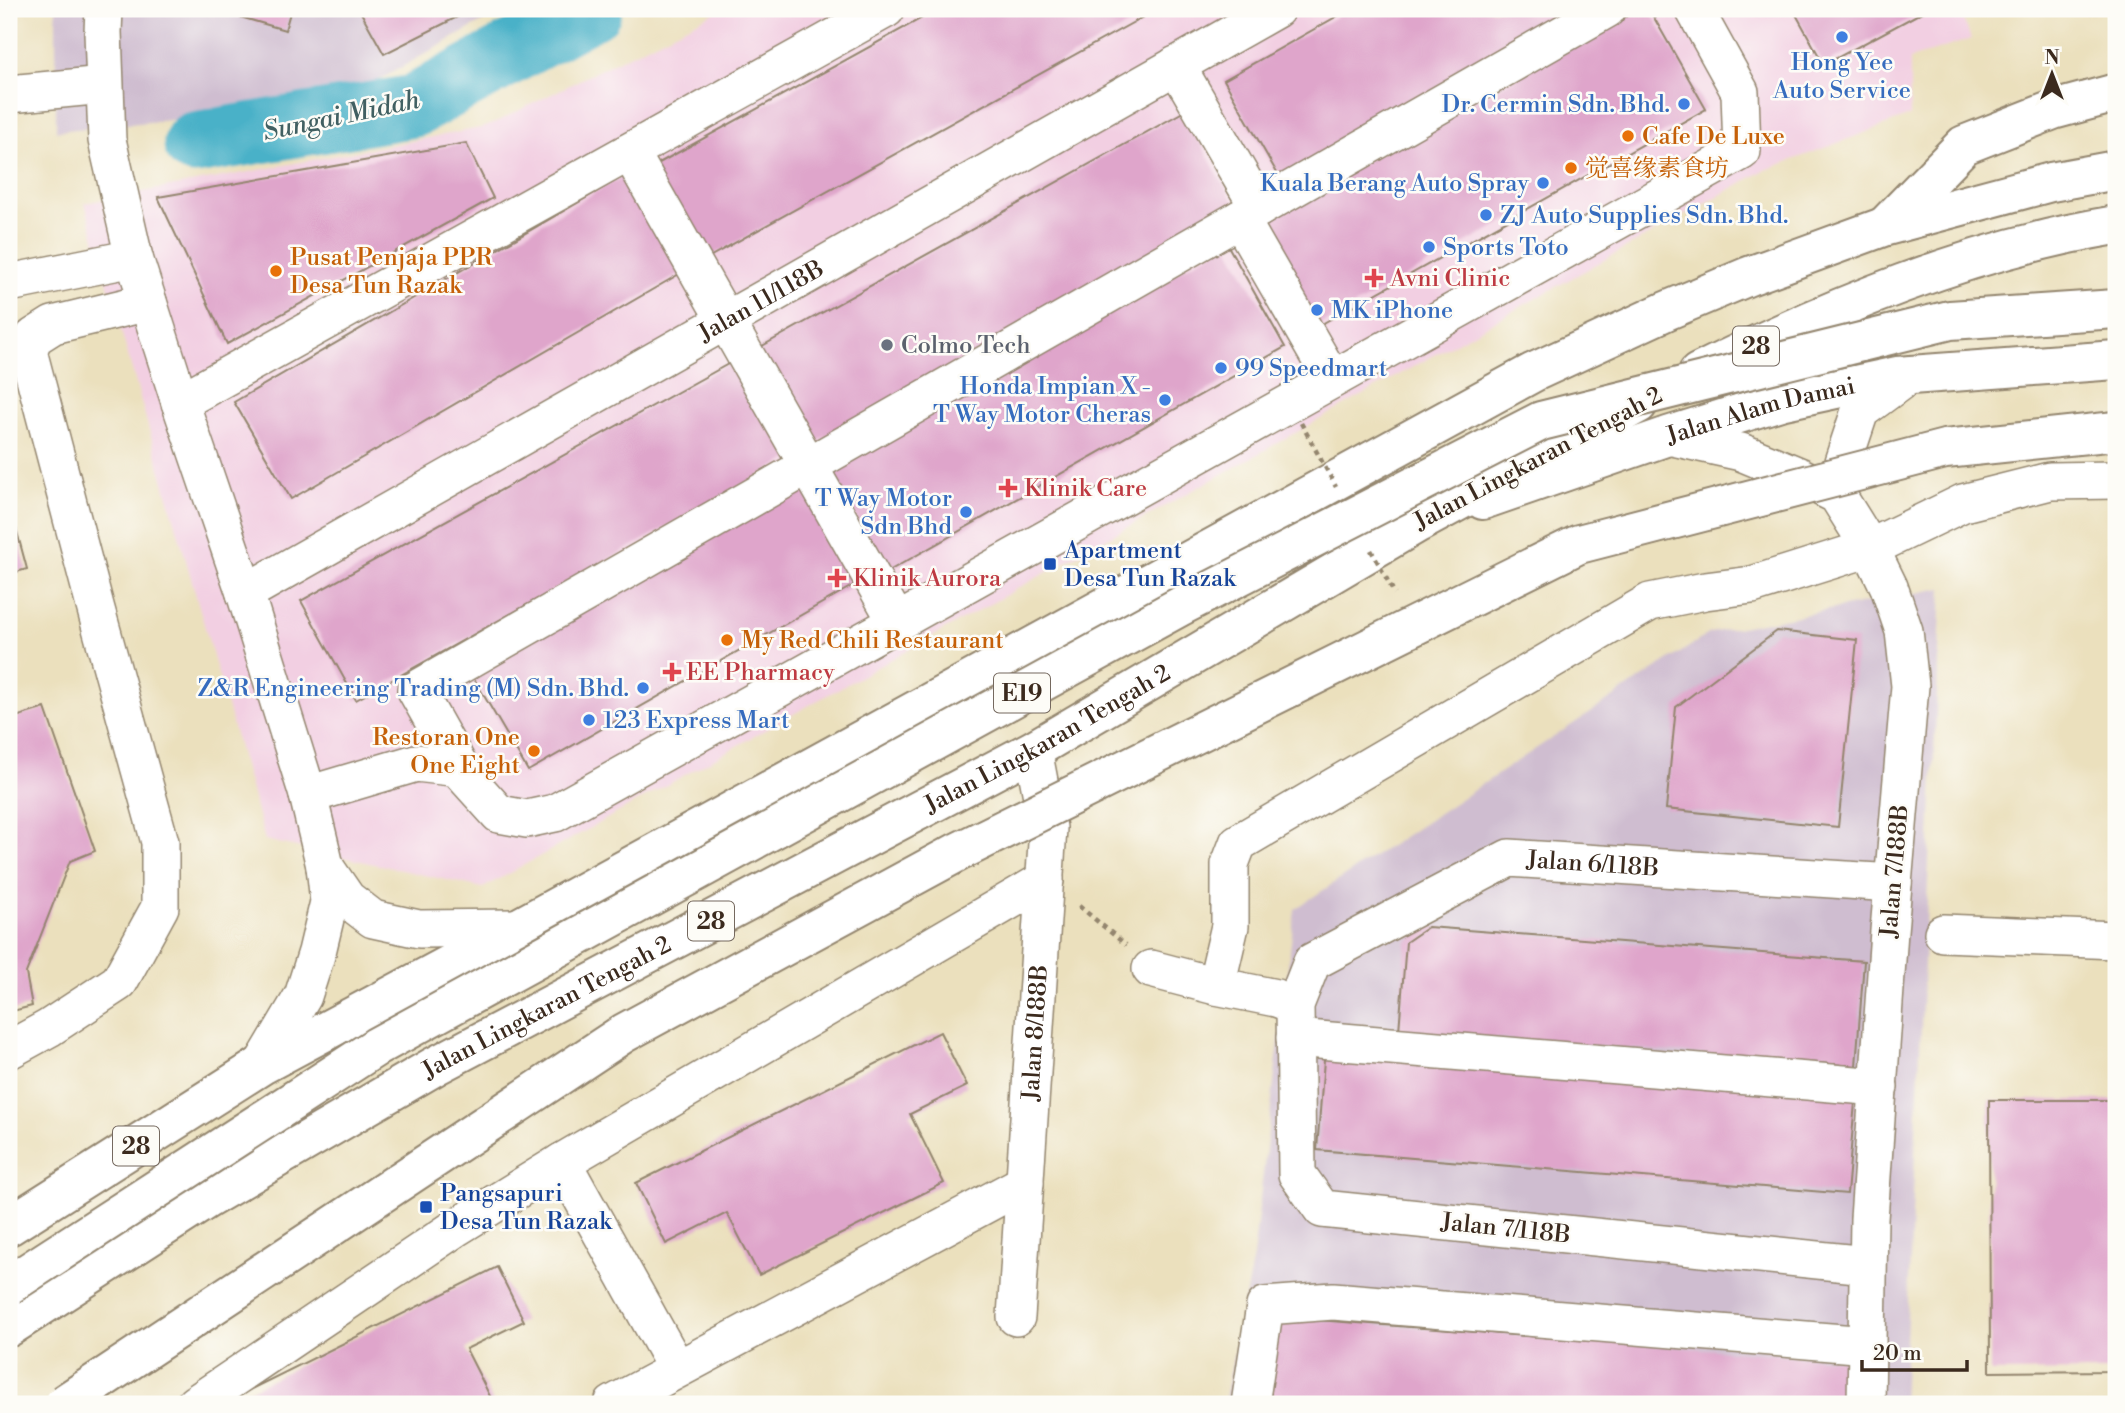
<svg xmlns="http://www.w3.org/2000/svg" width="2125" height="1413" viewBox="0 0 2125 1413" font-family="'Libre Bodoni','Noto Serif SC',serif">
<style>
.built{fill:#f2cfe2}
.industrial{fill:#cfbdd0}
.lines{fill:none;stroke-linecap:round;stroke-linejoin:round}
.river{stroke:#49b1c8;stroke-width:63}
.building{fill:#dfa5cb}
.minor-casing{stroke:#93856e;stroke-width:40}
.major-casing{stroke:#93856e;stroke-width:42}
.highway-casing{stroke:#93856e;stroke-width:42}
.path{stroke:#93856e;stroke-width:4.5;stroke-dasharray:5 5;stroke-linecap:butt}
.minor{stroke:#fff;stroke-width:37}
.major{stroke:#fff;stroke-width:38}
.highway{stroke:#fff;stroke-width:38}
.highway-bridge-casing{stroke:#93856e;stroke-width:42;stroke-linecap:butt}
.path-bridge{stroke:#93856e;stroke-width:4.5;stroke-dasharray:5 5;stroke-linecap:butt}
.highway-bridge{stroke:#fff;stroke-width:38}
.shop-dot{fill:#3f7fe0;stroke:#fdfcf7;stroke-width:2.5}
.food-dot{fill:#e8710a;stroke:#fdfcf7;stroke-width:2.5}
.health-dot{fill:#e0444e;stroke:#fdfcf7;stroke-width:2.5}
.worship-dot{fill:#6b7280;stroke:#fdfcf7;stroke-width:2.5}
.transit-dot{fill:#1a4fb4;stroke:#fdfcf7;stroke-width:2.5}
.labels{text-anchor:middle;stroke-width:5;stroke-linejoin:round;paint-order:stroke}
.shield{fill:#fdfcf7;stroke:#75695f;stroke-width:2}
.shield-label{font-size:23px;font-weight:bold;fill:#3b2a1e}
.shop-label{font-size:24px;fill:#366cbe;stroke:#fdfcf7;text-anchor:end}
.food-label{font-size:24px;fill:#c56008;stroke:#fdfcf7;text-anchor:start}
.health-label{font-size:24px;fill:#be3a42;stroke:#fdfcf7;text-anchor:start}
.street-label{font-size:24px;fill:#3b2a1e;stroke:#fdfcf7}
.worship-label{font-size:24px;fill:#5b616d;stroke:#fdfcf7;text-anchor:start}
.transit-label{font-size:24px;fill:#164399;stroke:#fdfcf7;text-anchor:start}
.water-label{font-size:26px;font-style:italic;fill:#416062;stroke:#fdfcf7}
</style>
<rect width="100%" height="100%" fill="#fdfcf7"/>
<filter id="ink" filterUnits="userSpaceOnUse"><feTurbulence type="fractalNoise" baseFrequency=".0143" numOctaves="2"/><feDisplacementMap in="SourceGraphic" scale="14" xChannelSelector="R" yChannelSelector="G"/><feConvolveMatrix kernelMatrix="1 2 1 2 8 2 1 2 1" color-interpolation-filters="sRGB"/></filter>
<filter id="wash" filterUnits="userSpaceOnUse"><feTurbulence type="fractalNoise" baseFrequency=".00686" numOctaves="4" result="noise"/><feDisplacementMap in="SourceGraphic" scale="28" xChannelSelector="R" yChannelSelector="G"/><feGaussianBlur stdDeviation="1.57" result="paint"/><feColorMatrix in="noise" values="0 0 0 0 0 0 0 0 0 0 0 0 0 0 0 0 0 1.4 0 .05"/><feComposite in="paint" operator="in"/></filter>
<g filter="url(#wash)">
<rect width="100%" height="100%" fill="#ebe0bd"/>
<polygon class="built" points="721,9 1959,9 1971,39 1910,59 1910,116 1763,171 483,888 265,840 85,203 486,127"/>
<g class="industrial">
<polygon points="56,9 505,9 336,104 56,131"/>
<polygon points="1942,588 1903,1404 1224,1404 1253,1257 1295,909 1710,633"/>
</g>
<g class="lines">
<polyline class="river" points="195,143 414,106 591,9"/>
</g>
<g id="blocks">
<g class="building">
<polygon points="213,9 291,9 285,30"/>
<polygon points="359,9 473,9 384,54"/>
<polygon points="938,9 1150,9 1152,12 702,261 650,168"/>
<polygon points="1350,9 1585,9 1281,180 1224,80"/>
<polygon points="1640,9 1649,9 1706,109 1311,330 1251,225"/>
<polygon points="1793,9 1928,9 1824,65"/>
<polygon points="1183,112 1237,208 808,446 755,350"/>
<polygon points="466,143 493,198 227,344 158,197"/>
<polygon points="624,176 681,273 291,499 234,402"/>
<polygon points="1227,244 1285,347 887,572 829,469"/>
<polygon points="739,358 794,456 356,700 301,601"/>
<polygon points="800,481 859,582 528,771 469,670"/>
<polygon points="9,502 27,569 9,574"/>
<polygon points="1777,631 1857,640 1838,827 1666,809 1676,707"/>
<polygon points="45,708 95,851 70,861 26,973 32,1006 9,1012 9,719"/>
<polygon points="1428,927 1864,961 1856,1066 1399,1031 1406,942"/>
<polygon points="940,1032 967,1086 910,1114 944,1183 759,1275 727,1213 666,1244 636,1183"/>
<polygon points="1325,1047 1856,1091 1847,1194 1317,1150"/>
<polygon points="1989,1100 2116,1100 2116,1371 1990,1372"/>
<polygon points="497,1267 524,1321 466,1349 494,1404 221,1404"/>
<polygon points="1277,1317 1862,1361 1858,1404 1270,1404"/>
</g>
</g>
</g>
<g filter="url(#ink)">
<use href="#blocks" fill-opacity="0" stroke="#93856e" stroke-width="2"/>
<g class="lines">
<g class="minor-casing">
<g id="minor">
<polyline points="104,9 103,32 107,140 134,258 180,402 245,593 308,795 325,866 329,902 317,952 303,996 262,1065"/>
<polyline points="1176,65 1259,208"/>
<polyline points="9,94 104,85"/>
<polyline points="630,152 897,622"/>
<polyline points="1240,219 1332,379"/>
<polyline points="9,283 134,258"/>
<polyline points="180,402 886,9"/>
<polyline points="1668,436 1741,452 1799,476 1837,495 1870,548 1889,587 1904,631 1910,686 1889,931 1869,1219 1866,1404"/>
<polyline points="1837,495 1843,462 1860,411 1909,375"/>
<path id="s1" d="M245,593L1276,9"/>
<polyline points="460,768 416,690 1607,9"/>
<polyline points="308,795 416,763 460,768 461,772 499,814 527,819 555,813 1742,151 1740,92 1694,9"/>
<polyline points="325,867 347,899 373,919 419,929 518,928"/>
<polyline points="1943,933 2116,940"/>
<polyline points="1151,969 1216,986 1276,998 1295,1005"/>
<polyline points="1216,986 1230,926 1230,864 1238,843 1650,602 1705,591 1752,585 1870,548 1963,503 2050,481 2116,480"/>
<polyline points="1295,1038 1879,1087"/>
<polyline points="9,1050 49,1028 119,982 160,907 160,842 95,606 28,351 34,337 53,325 148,302"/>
<polyline points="562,1162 677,1369"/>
<path id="s2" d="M1867,1265L1322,1209L1297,1174L1295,1005L1312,962L1509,858L1893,883"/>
<path id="s3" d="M1016,1317L1048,828L1033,750"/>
<polyline points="195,1404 457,1227 562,1162 1045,880"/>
<polyline points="613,1404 1025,1183"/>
<polyline points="1250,1404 1265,1306 1333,1301 1867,1345"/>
</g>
</g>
<g class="major-casing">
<g id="major">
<path id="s4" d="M1483,500L1668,436L1780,401L1897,376L2116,360"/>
</g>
</g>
<g class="highway-casing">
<g id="highway">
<polyline points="1885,226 1964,145 2053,110 2116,93"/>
<path d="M1698,373C1829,308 1971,249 2116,225"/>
<polyline points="9,1226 262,1065 518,928 1534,372 1666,311 1749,276 1883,227 2051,182 2116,170"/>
<path id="s5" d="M9,1327L207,1199L435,1066L1033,750L1418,523L1638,404"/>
</g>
</g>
<polyline class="path" points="1079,906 1126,945"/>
<use href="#minor" class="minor"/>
<use href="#major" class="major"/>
<use href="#highway" class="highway"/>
<g class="highway-bridge-casing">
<g id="highway-bridge">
<polyline points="9,1285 376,1047 1181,606 1541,421 1950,320 2116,309"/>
<polyline points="64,1404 624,1033 958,852 1579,544 1945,449 2116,431"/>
</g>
</g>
<g class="path-bridge">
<polyline points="1301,423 1336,487"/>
<polyline points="1371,550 1395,594"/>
</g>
<use href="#highway-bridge" class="highway-bridge"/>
</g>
</g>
<g class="shop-dot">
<circle cx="1842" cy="37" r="7"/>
<circle cx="1684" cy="104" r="7"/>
<circle cx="1543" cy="183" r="7"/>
<circle cx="1486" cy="215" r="7"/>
<circle cx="1429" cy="247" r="7"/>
<circle cx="1317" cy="310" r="7"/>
<circle cx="1221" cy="368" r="7"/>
<circle cx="1165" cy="400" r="7"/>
<circle cx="966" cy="512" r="7"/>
<circle cx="643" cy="688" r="7"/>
<circle cx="589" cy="720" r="7"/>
</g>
<g class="food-dot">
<circle cx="1628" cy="136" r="7"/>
<circle cx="1571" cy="168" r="7"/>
<circle cx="276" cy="271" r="7"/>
<circle cx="727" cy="640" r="7"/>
<circle cx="534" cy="751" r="7"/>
</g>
<g class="health-dot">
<path d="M1370.5 267.5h7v7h7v7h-7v7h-7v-7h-7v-7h7z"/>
<path d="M1004.5 477.5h7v7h7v7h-7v7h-7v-7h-7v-7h7z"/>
<path d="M833.5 567.5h7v7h7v7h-7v7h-7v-7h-7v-7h7z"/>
<path d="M668.5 661.5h7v7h7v7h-7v7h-7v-7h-7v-7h7z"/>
</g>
<circle class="worship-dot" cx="887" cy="345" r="7"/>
<g class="transit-dot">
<rect x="1043" y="557" width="14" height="14" rx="3.5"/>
<rect x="419" y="1200" width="14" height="14" rx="3.5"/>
</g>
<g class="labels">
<g class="shield">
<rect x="1733" y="326.5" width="46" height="39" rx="5"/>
<rect x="994" y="673.5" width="56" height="39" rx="5"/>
<rect x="688" y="901.5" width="46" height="39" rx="5"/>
<rect x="113" y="1126.5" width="46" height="39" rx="5"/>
</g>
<g class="shield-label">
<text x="1756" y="354">28</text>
<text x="1022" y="701">E19</text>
<text x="711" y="929">28</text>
<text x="136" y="1154">28</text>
</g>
<g class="shop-label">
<text x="1842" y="70" text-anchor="middle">Hong Yee<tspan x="1842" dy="28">Auto Service</tspan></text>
<text x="1670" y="112">Dr. Cermin Sdn. Bhd.</text>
<text x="1529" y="191">Kuala Berang Auto Spray</text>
<text x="1500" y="223" text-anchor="start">ZJ Auto Supplies Sdn. Bhd.</text>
<text x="1443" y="255" text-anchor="start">Sports Toto</text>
<text x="1331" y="318" text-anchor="start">MK iPhone</text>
<text x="1235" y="376" text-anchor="start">99 Speedmart</text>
<text x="1151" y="394">Honda Impian X -<tspan x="1151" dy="28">T Way Motor Cheras</tspan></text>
<text x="952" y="506">T Way Motor<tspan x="952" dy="28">Sdn Bhd</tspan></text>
<text x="629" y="696">Z&amp;R Engineering Trading (M) Sdn. Bhd.</text>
<text x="603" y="728" text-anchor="start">123 Express Mart</text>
</g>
<g class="food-label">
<text x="1642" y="144">Cafe De Luxe</text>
<text x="1585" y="176">觉喜缘素食坊</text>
<text x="290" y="265">Pusat Penjaja PPR<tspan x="290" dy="28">Desa Tun Razak</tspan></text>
<text x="741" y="648">My Red Chili Restaurant</text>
<text x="520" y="745" text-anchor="end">Restoran One<tspan x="520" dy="28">One Eight</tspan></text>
</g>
<g class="health-label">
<text x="1390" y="286">Avni Clinic</text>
<text x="1024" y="496">Klinik Care</text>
<text x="853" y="586">Klinik Aurora</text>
<text x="686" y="680">EE Pharmacy</text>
</g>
<g class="street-label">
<text dy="8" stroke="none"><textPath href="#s1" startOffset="593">Jalan 11/118B</textPath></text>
<text dy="8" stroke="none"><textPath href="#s4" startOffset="292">Jalan Alam Damai</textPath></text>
<text transform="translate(1538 458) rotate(-28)" y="8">Jalan Lingkaran Tengah 2</text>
<text dy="8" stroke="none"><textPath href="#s5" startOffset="1194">Jalan Lingkaran Tengah 2</textPath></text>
<text dy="8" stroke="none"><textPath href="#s2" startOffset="1113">Jalan 6/118B</textPath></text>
<text transform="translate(1894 871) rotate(-85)" y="8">Jalan 7/188B</text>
<text dy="8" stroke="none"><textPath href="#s5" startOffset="626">Jalan Lingkaran Tengah 2</textPath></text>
<text dy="8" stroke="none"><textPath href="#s3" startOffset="285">Jalan 8/188B</textPath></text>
<text transform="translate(1506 1228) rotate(6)" y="8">Jalan 7/118B</text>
</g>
<g class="worship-label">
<text x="901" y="353">Colmo Tech</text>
</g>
<g class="transit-label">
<text x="1064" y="558">Apartment<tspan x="1064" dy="28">Desa Tun Razak</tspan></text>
<text x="440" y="1201">Pangsapuri<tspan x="440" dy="28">Desa Tun Razak</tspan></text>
</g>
<g class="water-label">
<text transform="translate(341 115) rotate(-12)" y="9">Sungai Midah</text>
</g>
</g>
<rect width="2125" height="1413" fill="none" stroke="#fdfcf7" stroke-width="35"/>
<g transform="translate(2052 74)" stroke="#fdfcf7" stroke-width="5" paint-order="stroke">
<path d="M0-5L12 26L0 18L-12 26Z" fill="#3b2a1e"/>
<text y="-10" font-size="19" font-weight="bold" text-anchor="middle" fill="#3b2a1e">N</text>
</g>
<path d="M1862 1360v10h105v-10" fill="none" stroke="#3b2a1e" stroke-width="3.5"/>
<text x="1873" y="1360" font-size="21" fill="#3b2a1e" stroke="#fdfcf7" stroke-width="5" paint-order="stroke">20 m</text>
</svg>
